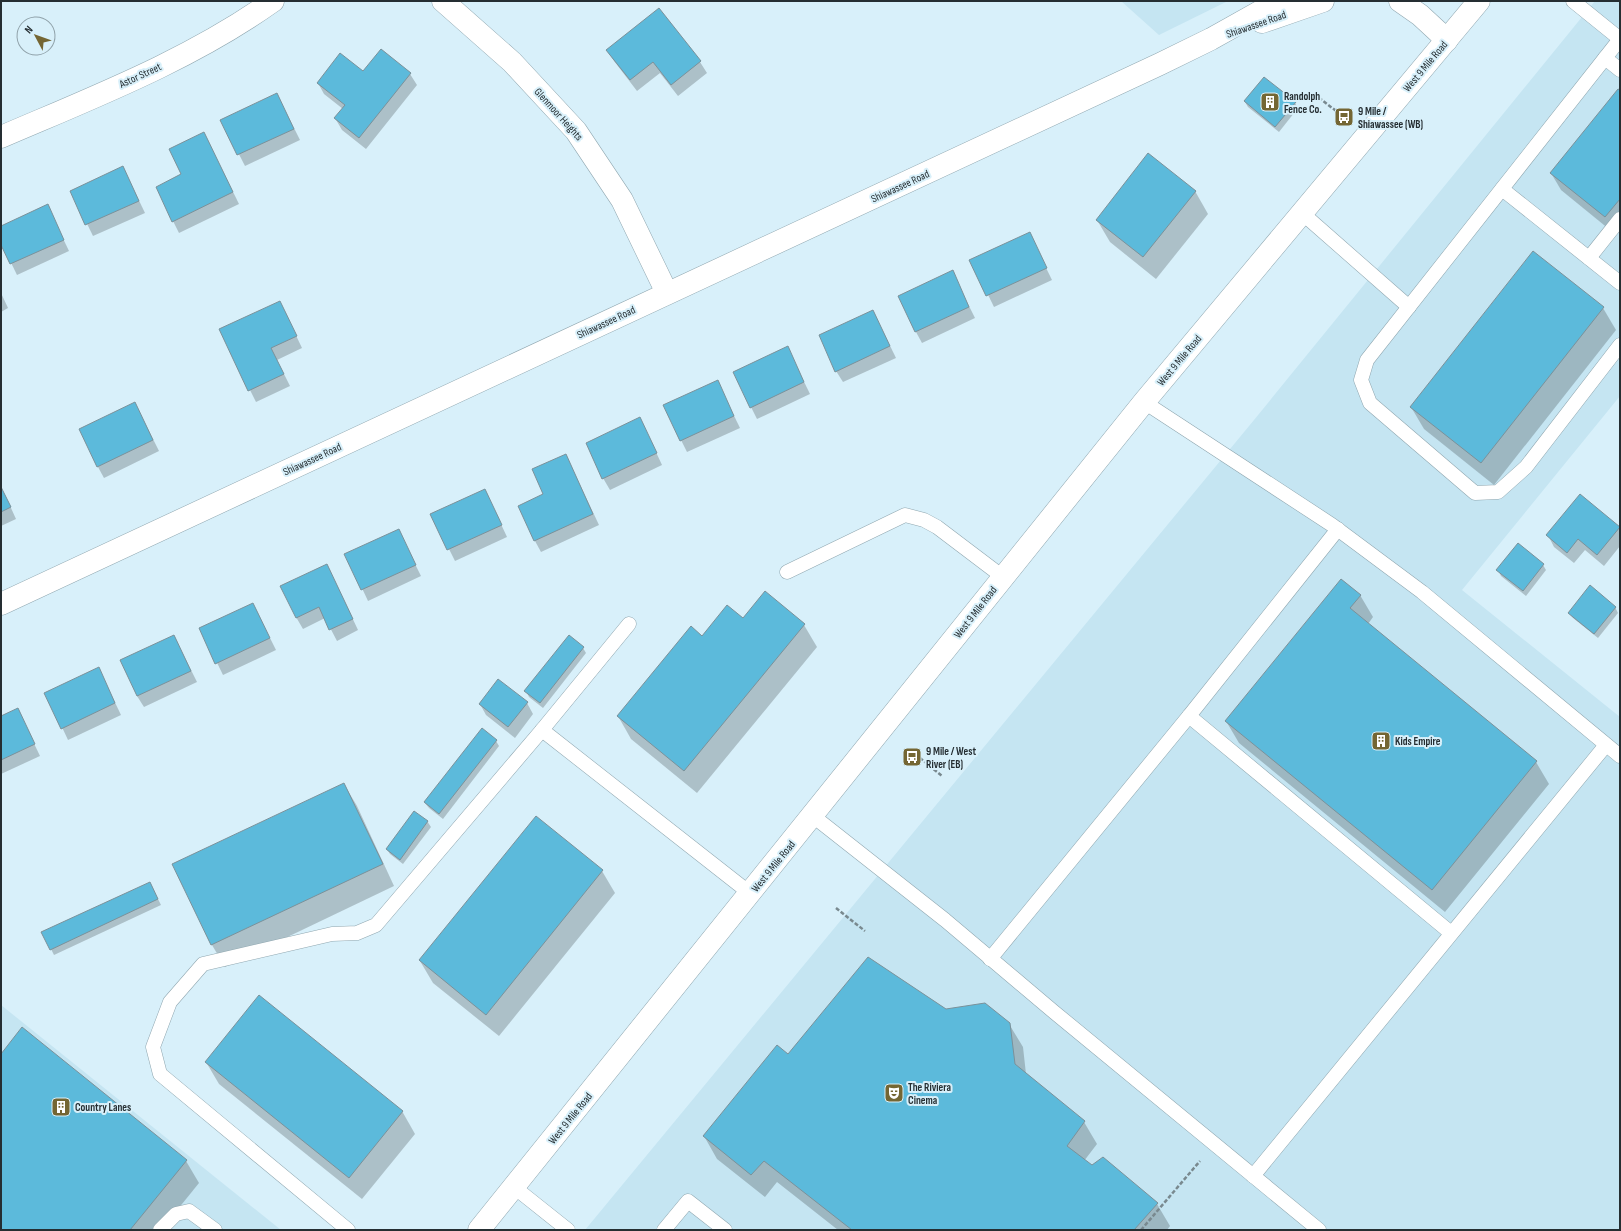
<svg xmlns="http://www.w3.org/2000/svg" width="1621" height="1231" viewBox="0 0 1621 1231" font-family="'Sofia Sans Condensed',sans-serif">
<style>
.built{fill:#c5e5f2}
.shadow{fill:#0003}
.building{fill:#5cbadb;stroke:#7b919a}
.lines{fill:none;stroke-linecap:round;stroke-linejoin:round}
.service-casing{stroke:#90a7b0;stroke-width:15}
.minor-casing{stroke:#90a7b0;stroke-width:23}
.tertiary-casing{stroke:#90a7b0;stroke-width:23}
.path{stroke:#79898f;stroke-width:2.5;stroke-dasharray:4 2;stroke-linecap:butt}
.service{stroke:#fff;stroke-width:14}
.minor{stroke:#fff;stroke-width:22}
.tertiary{stroke:#fff;stroke-width:22}
.labels{text-anchor:middle;stroke-width:4;stroke-linejoin:round;paint-order:stroke}
.street-label{font-size:11px;fill:#252e32;stroke:#d8f0fa}
.poi-label{font-size:11px;font-weight:bold;fill:#252e32;stroke:#d8f0fa;text-anchor:start}
</style>
<rect width="100%" height="100%" fill="#d8f0fa"/>
<g class="built">
<polygon points="1121,1 1228,1 1159,35"/>
<polygon points="1595,1 1620,1 1620,396 1462,590 1620,717 1620,1230 585,1230 1254,420"/>
<polygon points="1,1005 281,1230 1,1230"/>
</g>
<g class="shadow">
<polygon points="659,9 700,62 707,73 678,96 660,73 637,91 614,61 607,50"/>
<polygon points="381,51 410,74 417,85 366,149 342,130 335,118 343,109 324,94 318,83 363,73"/>
<polygon points="1620,91 1620,228 1615,234 1561,190 1551,173"/>
<polygon points="277,94 300,140 245,166 222,121"/>
<polygon points="1245,102 1295,103 1298,108 1279,132 1248,107"/>
<polygon points="204,133 239,204 179,233 173,221 182,175"/>
<polygon points="123,167 145,213 93,236 71,191"/>
<polygon points="1195,191 1208,214 1156,279 1110,242 1097,220"/>
<polygon points="47,205 69,251 17,275 1,242 1,227"/>
<polygon points="1029,233 1052,280 994,307 971,260"/>
<polygon points="1533,253 1603,308 1616,330 1494,485 1424,429 1411,407"/>
<polygon points="952,272 975,318 922,343 916,332"/>
<polygon points="1,293 8,308 1,312"/>
<polygon points="280,302 302,348 277,360 290,386 256,402 220,330"/>
<polygon points="873,311 896,358 843,382 836,371"/>
<polygon points="787,347 810,394 757,419 751,407"/>
<polygon points="717,381 740,428 687,452 664,406"/>
<polygon points="141,415 159,451 104,478 98,467"/>
<polygon points="640,418 662,465 610,490 603,478"/>
<polygon points="566,455 599,525 541,552 535,541"/>
<polygon points="1,486 16,519 1,526"/>
<polygon points="485,490 507,537 455,561 432,515"/>
<polygon points="1619,528 1620,546 1604,566 1585,550 1574,563 1554,547 1548,535"/>
<polygon points="398,530 421,576 368,601 346,554"/>
<polygon points="1543,565 1546,570 1526,596 1501,576 1498,570"/>
<polygon points="333,577 358,630 337,641 325,618 303,629 296,617"/>
<polygon points="1360,595 1373,617 1368,624 1536,762 1549,784 1445,912 1239,743 1226,721"/>
<polygon points="253,604 276,650 223,675 200,628"/>
<polygon points="1615,607 1618,613 1598,638 1573,618 1569,613"/>
<polygon points="743,620 804,625 817,647 697,793 631,739 618,716 702,637"/>
<polygon points="174,636 197,682 144,707 137,696"/>
<polygon points="569,637 583,648 586,653 543,708 529,697 526,691"/>
<polygon points="99,669 121,715 68,740 46,693"/>
<polygon points="527,703 533,714 515,738 486,715 480,704"/>
<polygon points="18,710 40,756 1,774 1,717"/>
<polygon points="496,741 499,746 443,819 429,808 425,803"/>
<polygon points="344,784 357,806 394,886 225,967 212,945 174,865"/>
<polygon points="427,821 431,827 403,864 390,854 387,849"/>
<polygon points="602,871 615,893 499,1036 433,983 420,961"/>
<polygon points="150,883 161,905 54,955 51,949"/>
<polygon points="946,1010 1009,1024 1023,1047 1026,1074 1084,1122 1097,1144 1084,1161 1157,1204 1170,1226 1167,1230 838,1230 777,1182 765,1197 717,1159 704,1136 788,1055"/>
<polygon points="1,1055 186,1161 199,1183 161,1230 1,1230"/>
<polygon points="206,1062 402,1111 415,1134 362,1199 219,1084"/>
</g>
<g class="building">
<polygon points="659,8 701,61 671,85 653,62 630,80 606,50"/>
<polygon points="381,49 411,73 359,138 334,118 345,105 317,83 340,53 363,71"/>
<polygon points="1264,77 1296,102 1275,127 1244,101"/>
<polygon points="1618,89 1620,90 1620,199 1605,217 1550,173"/>
<polygon points="277,93 294,129 237,155 220,120"/>
<polygon points="204,132 233,192 172,222 156,187 181,174 169,149"/>
<polygon points="1148,153 1196,191 1143,257 1096,220"/>
<polygon points="123,166 139,201 85,225 70,191"/>
<polygon points="48,204 64,240 10,264 1,245 1,226"/>
<polygon points="1030,232 1047,268 986,296 969,260"/>
<polygon points="1533,251 1604,307 1481,463 1410,407"/>
<polygon points="953,270 969,307 915,332 898,296"/>
<polygon points="280,301 297,336 271,348 284,374 248,391 219,329"/>
<polygon points="873,310 890,346 835,372 819,335"/>
<polygon points="788,346 804,382 750,408 733,372"/>
<polygon points="718,380 734,416 680,441 663,405"/>
<polygon points="135,402 153,440 97,467 79,429"/>
<polygon points="640,417 657,453 602,479 586,443"/>
<polygon points="566,454 593,514 534,541 518,506 543,494 532,469"/>
<polygon points="1,487 11,507 1,512"/>
<polygon points="485,489 502,525 447,550 430,514"/>
<polygon points="1580,494 1620,527 1597,555 1578,539 1567,553 1546,535"/>
<polygon points="399,529 416,565 361,590 344,554"/>
<polygon points="1518,543 1544,564 1523,591 1496,570"/>
<polygon points="327,564 353,619 329,630 319,607 296,618 280,586"/>
<polygon points="1341,579 1361,595 1350,608 1537,761 1432,890 1225,721"/>
<polygon points="1590,585 1616,607 1594,634 1568,613"/>
<polygon points="765,591 805,624 684,771 617,716 691,626 702,636 727,605 743,618"/>
<polygon points="253,603 270,638 215,664 199,628"/>
<polygon points="174,635 191,671 137,696 120,660"/>
<polygon points="569,635 584,647 540,703 524,691"/>
<polygon points="99,667 115,703 61,729 44,693"/>
<polygon points="498,679 528,702 508,727 479,704"/>
<polygon points="18,708 35,744 1,760 1,716"/>
<polygon points="482,728 497,740 439,814 424,802"/>
<polygon points="344,783 383,864 211,945 172,864"/>
<polygon points="414,811 428,821 400,860 386,849"/>
<polygon points="536,816 603,870 486,1015 419,960"/>
<polygon points="150,882 158,899 50,950 41,932"/>
<polygon points="868,957 946,1009 985,1003 1010,1023 1015,1064 1085,1121 1067,1146 1092,1165 1103,1157 1158,1203 1134,1230 852,1230 764,1161 751,1175 703,1136 777,1045 788,1054"/>
<polygon points="259,995 403,1111 349,1178 205,1062"/>
<polygon points="22,1027 187,1160 130,1230 1,1230 1,1054"/>
</g>
<g class="lines">
<g class="service-casing">
<g id="service">
<polyline points="1573,1 1620,39"/>
<polyline points="1620,39 1367,360 1361,380 1370,403 1475,493 1498,492 1526,467 1620,345"/>
<polyline points="1605,58 1620,70"/>
<polyline points="1502,189 1620,283"/>
<polyline points="1302,213 1409,307"/>
<polyline points="1589,258 1620,219"/>
<polyline points="1144,402 1332,525 1422,592 1620,756"/>
<polyline points="1338,529 1189,716 1451,933"/>
<polyline points="787,572 905,515 924,520 937,527 1003,577"/>
<polyline points="542,730 751,894"/>
<polyline points="813,816 945,920 1054,1012 1319,1230"/>
<polyline points="990,959 1189,716"/>
<polyline points="1253,1176 1606,745"/>
<polyline points="514,1187 568,1230"/>
<polyline points="160,1230 176,1214 189,1211 215,1230"/>
<polyline points="348,1230 160,1074 153,1047 170,1002 203,964 332,934 357,933 376,925 542,730 629,624"/>
<polyline points="664,1230 688,1201 725,1230"/>
</g>
</g>
<g class="minor-casing">
<g id="minor">
<polyline points="443,1 512,62 576,131 622,200 667,293"/>
<path d="M1,137C94,97 190,60 273,1"/>
</g>
</g>
<g class="tertiary-casing">
<g id="tertiary">
<polyline points="1400,1 1420,15 1447,40"/>
<polyline points="1262,22 1323,1"/>
<polyline points="1,604 1160,64 1211,39 1279,1"/>
<polyline points="479,1230 1144,402 1479,1"/>
</g>
</g>
<g class="path">
<polyline points="1314,94 1344,117"/>
<polyline points="912,757 918,762 920,758 942,776"/>
<polyline points="836,908 865,931"/>
<polyline points="1141,1230 1200,1161"/>
</g>
<use href="#service" class="service"/>
<use href="#minor" class="minor"/>
<use href="#tertiary" class="tertiary"/>
</g>
<defs>
<g id="building-square" transform="scale(1)"><rect x="-9" y="-9" width="18" height="18" rx="4" fill="#746633" stroke="#d8f0fa"/><path d="M-4-6H4V6H1V3H-1V6H-4ZM-2.5-4.3h1.7v1.8h-1.7ZM.8-4.3h1.7v1.8H.8ZM-2.5-1h1.7V.8h-1.7ZM.8-1h1.7V.8H.8Z" fill="#fff"/></g>
<g id="bus-square" transform="scale(1)"><rect x="-9" y="-9" width="18" height="18" rx="4" fill="#746633" stroke="#d8f0fa"/><path d="M-5-6H5V4H4V6H2V4H-2V6H-4V4H-5ZM-3.5-4V0h7V-4ZM-3.5 1.2v1.5H-2V1.2ZM2 1.2v1.5H3.5V1.2Z" fill="#fff"/></g>
<g id="theatre-square" transform="scale(1)"><rect x="-9" y="-9" width="18" height="18" rx="4" fill="#746633" stroke="#d8f0fa"/><path d="M-5-5.5Q0-4 5-5.5V0Q5 5 0 6Q-5 5-5 0ZM-3.3-2.5H-1v1.5H-3.3ZM1-2.5H3.3v1.5H1ZM-2.8 1Q0 5.5 2.8 1Z" fill="#fff"/></g>
</defs>
<g fill-rule="evenodd">
<use href="#building-square" x="1270" y="102"/>
<use href="#bus-square" x="1344" y="117"/>
<use href="#building-square" x="1381" y="741"/>
<use href="#bus-square" x="912" y="757"/>
<use href="#theatre-square" x="894" y="1093"/>
<use href="#building-square" x="61" y="1107"/>
</g>
<g class="labels">
<g class="street-label">
<text transform="translate(1256 24) rotate(-19)" y="4">Shiawassee Road</text>
<text transform="translate(1425 66) rotate(-50)" y="4">West 9 Mile Road</text>
<text transform="translate(140 75) rotate(-25)" y="4">Astor Street</text>
<text transform="translate(559 114) rotate(48)" y="4">Glenmoor Heights</text>
<text transform="translate(900 186) rotate(-25)" y="4">Shiawassee Road</text>
<text transform="translate(606 322) rotate(-25)" y="4">Shiawassee Road</text>
<text transform="translate(1179 360) rotate(-50)" y="4">West 9 Mile Road</text>
<text transform="translate(312 459) rotate(-25)" y="4">Shiawassee Road</text>
<text transform="translate(975 612) rotate(-52)" y="4">West 9 Mile Road</text>
<text transform="translate(773 866) rotate(-51)" y="4">West 9 Mile Road</text>
<text transform="translate(570 1118) rotate(-51)" y="4">West 9 Mile Road</text>
</g>
<g class="poi-label">
<text x="1284" y="100">Randolph<tspan x="1284" dy="13">Fence Co.</tspan></text>
<text x="1358" y="115">9 Mile /<tspan x="1358" dy="13">Shiawassee (WB)</tspan></text>
<text x="1395" y="745">Kids Empire</text>
<text x="926" y="755">9 Mile / West<tspan x="926" dy="13">River (EB)</tspan></text>
<text x="908" y="1091">The Riviera<tspan x="908" dy="13">Cinema</tspan></text>
<text x="75" y="1111">Country Lanes</text>
</g>
</g>
<rect width="1621" height="1231" fill="none" stroke="#252e32" stroke-width="4"/>
<g transform="translate(36 36) rotate(311)"><circle r="19" fill="#d8f0fa" stroke="#90a2aa"/>
<path d="M0-3L7 15L0 10L-7 15Z" fill="#746633"/>
<text y="-6" font-size="11" font-weight="bold" text-anchor="middle" fill="#252e32">N</text>
</g>
</svg>
